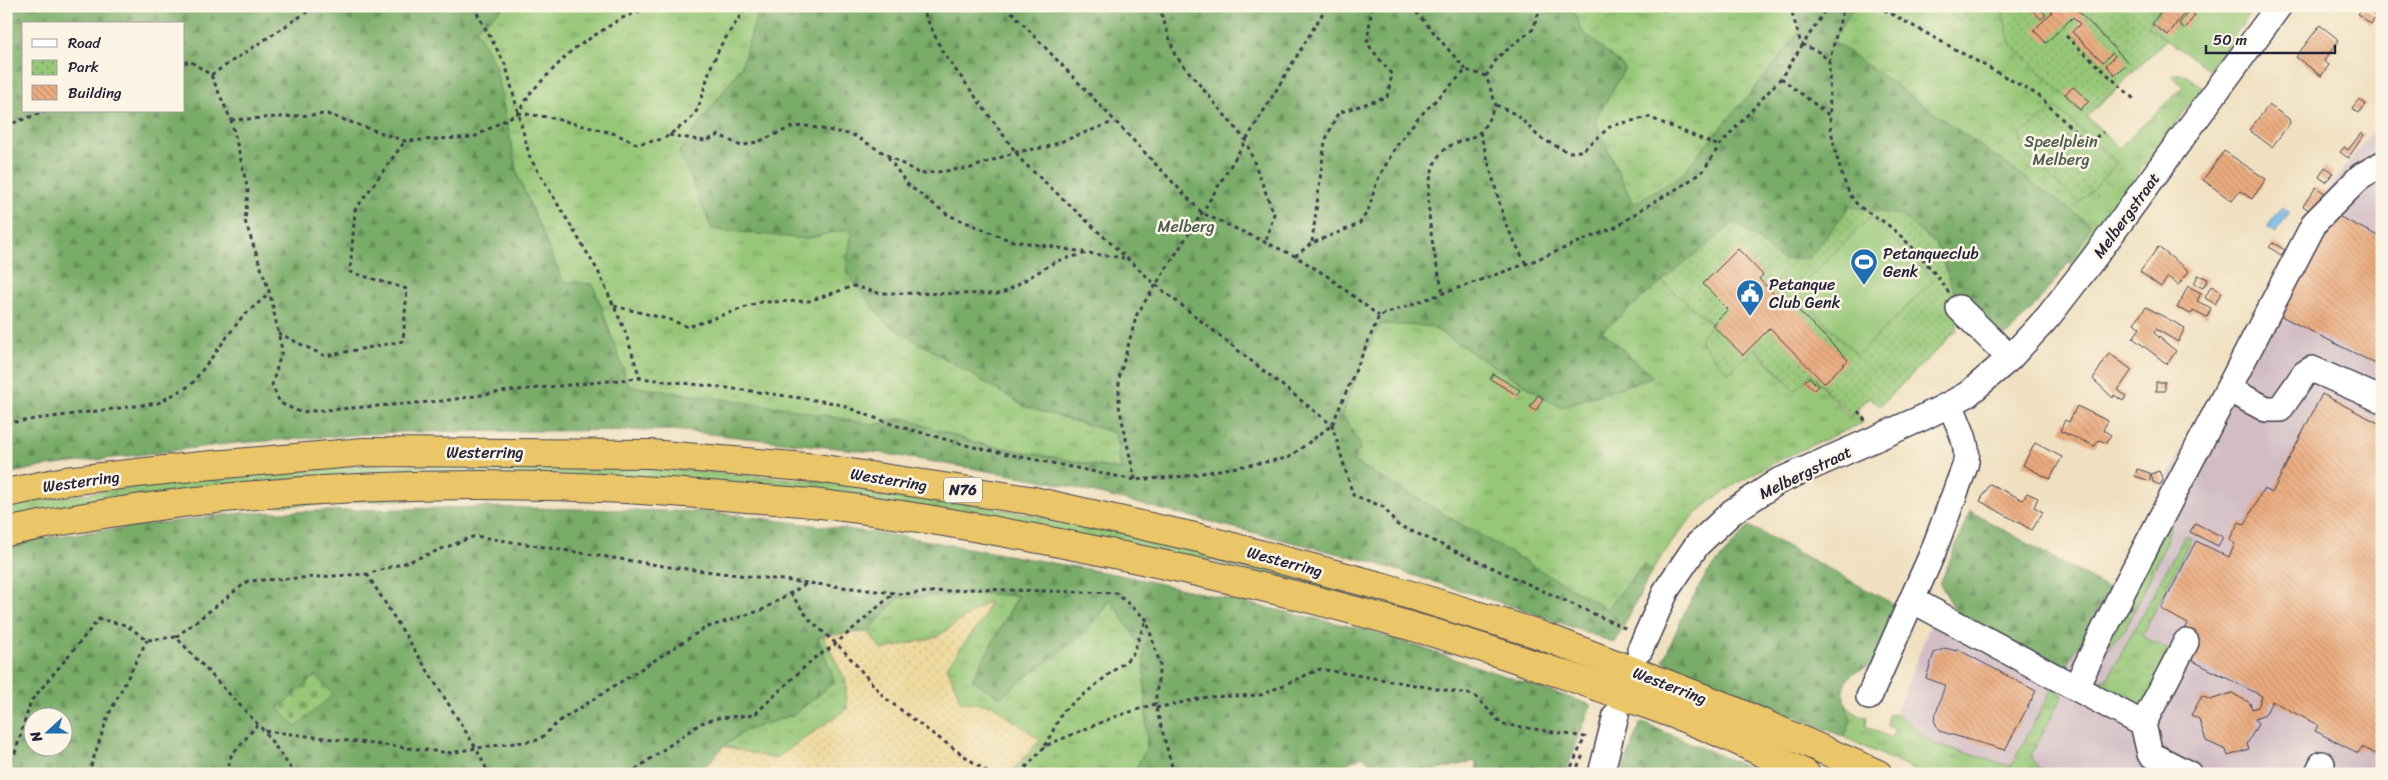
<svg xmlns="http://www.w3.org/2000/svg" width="2388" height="780" viewBox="0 0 2388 780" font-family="Sriracha,sans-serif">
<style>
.industrial{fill:#d2bdc5}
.grass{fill:url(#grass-tufts);stroke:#5c7459}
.forest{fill:url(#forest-firs);stroke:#4d6752;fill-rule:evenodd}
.sand{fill:url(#sand-dots);stroke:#887e6c}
.cemetery{fill:url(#cemetery-stones);stroke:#5c7459}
.park{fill:url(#park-dots);stroke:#5c7459}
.garden{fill:#96c777;stroke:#5c7459}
.water{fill:url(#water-ripples);stroke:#4b6c92}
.building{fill:url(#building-back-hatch)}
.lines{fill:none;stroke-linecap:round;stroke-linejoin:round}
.minor-casing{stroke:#413e4f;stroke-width:28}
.highway-casing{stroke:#413e4f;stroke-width:30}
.path{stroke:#413e4f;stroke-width:3;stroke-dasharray:4 4;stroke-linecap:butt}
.minor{stroke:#fff;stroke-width:25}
.highway{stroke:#ebc669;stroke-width:28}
.labels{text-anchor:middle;stroke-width:5;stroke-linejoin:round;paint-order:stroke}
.shield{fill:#fcf5e5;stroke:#63616e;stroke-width:1}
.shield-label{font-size:15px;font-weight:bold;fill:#22223b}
.park-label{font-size:16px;fill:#4b5c50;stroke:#fcf5e5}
.street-label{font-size:16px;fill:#22223b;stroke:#fcf5e5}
.poi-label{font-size:16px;fill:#22223b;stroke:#fcf5e5;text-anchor:start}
</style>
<defs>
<pattern id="grass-tufts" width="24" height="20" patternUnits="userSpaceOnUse" patternTransform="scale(1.25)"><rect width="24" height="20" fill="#96c777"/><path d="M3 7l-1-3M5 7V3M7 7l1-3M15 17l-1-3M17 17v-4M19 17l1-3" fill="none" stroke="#7aa163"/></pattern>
<pattern id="forest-firs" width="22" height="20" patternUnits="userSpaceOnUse" patternTransform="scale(1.25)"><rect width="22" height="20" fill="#78ac68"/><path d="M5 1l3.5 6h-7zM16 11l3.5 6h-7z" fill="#628c57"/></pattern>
<pattern id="sand-dots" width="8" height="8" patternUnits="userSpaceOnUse" patternTransform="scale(1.25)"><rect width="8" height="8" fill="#eeda9e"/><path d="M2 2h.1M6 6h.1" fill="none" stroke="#ccbb89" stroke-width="1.8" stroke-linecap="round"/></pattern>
<pattern id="cemetery-stones" width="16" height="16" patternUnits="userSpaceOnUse" patternTransform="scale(1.25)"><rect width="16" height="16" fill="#96c777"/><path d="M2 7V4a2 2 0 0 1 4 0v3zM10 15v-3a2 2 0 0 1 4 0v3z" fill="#7aa163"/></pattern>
<pattern id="park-dots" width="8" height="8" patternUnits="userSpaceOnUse" patternTransform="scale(1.25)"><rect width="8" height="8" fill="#96c777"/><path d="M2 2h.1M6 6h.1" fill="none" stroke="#7aa163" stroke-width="1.8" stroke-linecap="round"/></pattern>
<pattern id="water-ripples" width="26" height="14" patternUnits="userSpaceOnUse" patternTransform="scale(1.25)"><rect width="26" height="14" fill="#74b5e9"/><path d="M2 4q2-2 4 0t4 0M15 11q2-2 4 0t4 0" fill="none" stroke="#5f93be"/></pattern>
<pattern id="building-back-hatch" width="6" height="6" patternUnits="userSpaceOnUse" patternTransform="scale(1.25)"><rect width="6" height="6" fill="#eaab7e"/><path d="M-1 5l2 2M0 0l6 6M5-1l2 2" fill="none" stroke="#c8936e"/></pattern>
</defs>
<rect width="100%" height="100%" fill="#fcf5e5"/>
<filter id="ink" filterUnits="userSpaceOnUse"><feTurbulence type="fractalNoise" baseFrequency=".02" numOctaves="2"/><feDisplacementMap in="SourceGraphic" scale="10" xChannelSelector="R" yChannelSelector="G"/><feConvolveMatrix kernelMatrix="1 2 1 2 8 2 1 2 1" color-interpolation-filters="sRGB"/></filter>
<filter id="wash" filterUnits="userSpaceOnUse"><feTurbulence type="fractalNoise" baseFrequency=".0096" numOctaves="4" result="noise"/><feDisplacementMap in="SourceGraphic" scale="20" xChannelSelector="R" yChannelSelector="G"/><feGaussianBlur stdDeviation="1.12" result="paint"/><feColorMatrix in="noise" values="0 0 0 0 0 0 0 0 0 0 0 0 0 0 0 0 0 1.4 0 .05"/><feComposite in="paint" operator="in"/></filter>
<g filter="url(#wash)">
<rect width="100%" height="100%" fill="#f0e0c0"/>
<polygon class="industrial" points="2372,131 2382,132 2382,774 2052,774 2036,765 2032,761 2031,755 2063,695 2053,687 2011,767 1934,744 1896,713 1938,605 2066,668 2302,225"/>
<g class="grass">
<polygon points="505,6 760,6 741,67 679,152 805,239 852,228 886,323 1026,407 1115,433 1121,470 976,443 903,418 874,425 785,408 629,386 593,285 563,282 518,176 495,66 476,29"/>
<polygon points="1571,6 1798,6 1801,28 1781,57 1680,176 1633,205 1595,121 1625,68 1582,31"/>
<path d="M1855,6H1943L1959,21L1973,6H2026L2117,89L2095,109L2063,93L2119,148L2183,87L2172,75C2185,71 2193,80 2202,87L2071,264L2068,261L2087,232L1832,40Z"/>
<path d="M1662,281L1712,325L1728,373L1754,348L1794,390L1811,374L1849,417L1856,411L1863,423C1810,446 1751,469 1705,506C1683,524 1668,548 1652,571L1644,564L1607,610L1353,461L1343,415L1362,359L1381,324L1430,326L1560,407L1653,377L1602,331Z"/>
<polygon points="360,465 629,465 843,483 1113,528 1429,611 1606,671 1604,675 1422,615 1208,560 732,484 6,519 6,506 33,501 213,476"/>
<polygon points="2166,525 2171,527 2161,555 2125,630 2104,651"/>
<polygon points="2185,535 2192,537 2142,636 2174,653 2142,712 2094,684 2108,678"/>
<polygon points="982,593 1018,596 972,680 1082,635 1111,600 1144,651 1147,747 1133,774 1009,774 1039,740 992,705 961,702 947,666 984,618 989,602 937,637 882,650 868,632 898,598"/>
<polygon points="823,636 846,681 847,709 775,759 724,746 745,731 795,714 818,637"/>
<path d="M2053,687L2063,695L2031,755C2033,766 2043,769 2052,774H1922L1844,737L1850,721L1846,706L1858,715L1867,717L1866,726L1891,738L1895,730L1888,726V715L1896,713L1934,744L2011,766Z"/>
</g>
<g class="forest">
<path d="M6,6H505L476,29L495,66L518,176L563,282L593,284L629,386L785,408L874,425L903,418L976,443L1121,470L1115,433L1026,407L886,323L846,272L852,228L805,239L712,229L679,152L741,67L760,6H1571L1582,31L1625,68L1595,121L1633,204L1680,176L1781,57L1801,28L1798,6H1855L1832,40L2090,224C2076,261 2035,305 2008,335H2000L1957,299L1935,243L1850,207L1809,258L1783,260L1735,222L1602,331L1653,377L1560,407L1430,326L1381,324L1362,359L1343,415L1361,446L1353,461L1607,609L1644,564L1652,571L1615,643L1533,613L1368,561L1047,481L881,453L674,430L397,432L235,443L47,466L6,474ZM24,24H184V111H24Z"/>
<path d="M485,507L711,512L900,536L1120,575L1371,631L1591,705L1565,774H1479L1475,761L1419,774H1389L1362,756L1333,771L1284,766L1251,774H1133L1147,747L1144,652L1111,600L1082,635L1000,697L972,680L1018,596L982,593L898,598L868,632L818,637L835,682L795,714L745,731L724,746L699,774H6V546L42,538L242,513ZM32,718H62V748H32Z"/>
<polygon points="1970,511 2109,589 2066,668 1958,615 1940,584"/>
<polygon points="1749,526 1899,607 1872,665 1855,672 1845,682 1843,693 1851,721 1844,737 1663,661 1686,609 1706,575"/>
<polygon points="1641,722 1763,774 1621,774"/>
</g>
<polygon class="sand" points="989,601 984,618 947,666 961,702 992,705 1040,740 1009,774 699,774 724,746 775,759 847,709 846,681 823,636 868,632 882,650 937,637"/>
<polygon class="cemetery" points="316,675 333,694 296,727 279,708"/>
<g class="park">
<polygon points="2005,6 2163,6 2149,26 2166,40 2087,117 2010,44 2003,13"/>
<polygon points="2056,107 2117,163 2079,203 2023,152 2020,135"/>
<polygon points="1850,207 1899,215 1935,243 1957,299 1957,330 1880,406 1870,397 1851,416 1811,374 1795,390 1755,348 1728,373 1699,340 1712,324 1662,281 1735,222 1783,260 1809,258"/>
</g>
<g class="garden">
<polygon points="1943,6 1973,6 1959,21"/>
<polygon points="2163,6 2256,6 2209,70 2148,26"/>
<polygon points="1870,217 1934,280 1857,355 1795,292"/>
</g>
<polygon class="water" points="2282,207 2290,213 2275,233 2267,227"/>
<g id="blocks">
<g class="building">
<polygon points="2028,6 2037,6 2046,15 2041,19"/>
<polygon points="2047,6 2073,6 2128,62 2115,75 2106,65 2115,56 2112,53 2103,62 2072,32 2080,24 2073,17 2046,43 2034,30 2052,12"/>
<polygon points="2164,6 2189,6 2168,35 2152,24"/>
<polygon points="2363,7 2376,17 2371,24 2358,14"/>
<polygon points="2189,10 2195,15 2185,29 2179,24"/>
<polygon points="2320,25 2339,40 2324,61 2329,65 2321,76 2296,57"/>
<polygon points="2073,87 2089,101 2080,110 2065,94"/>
<polygon points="2359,99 2366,104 2359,113 2352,108"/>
<polygon points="2269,105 2289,119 2290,123 2272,147 2249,130"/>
<polygon points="2361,133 2364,135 2348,158 2340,152 2344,147 2348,150"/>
<polygon points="2224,151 2266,179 2252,199 2240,191 2232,201 2203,180"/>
<polygon points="2325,167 2333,173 2326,182 2319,177"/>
<polygon points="2316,187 2326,194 2312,212 2303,206"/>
<polygon points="2332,213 2382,238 2382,367 2279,315"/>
<polygon points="2273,243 2285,250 2281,255 2269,247"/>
<polygon points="2158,247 2189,271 2178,285 2168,277 2161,287 2140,272"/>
<polygon points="1738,249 1763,275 1759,279 1788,308 1792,304 1848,360 1824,383 1770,328 1743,355 1712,325 1728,309 1703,284"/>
<polygon points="2198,275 2208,279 2203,288 2194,284"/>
<polygon points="2188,286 2201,293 2197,301 2211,308 2207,317 2193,310 2191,314 2177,308"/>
<polygon points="2211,286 2222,292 2215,304 2205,298"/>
<polygon points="2146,307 2185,328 2178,342 2156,329 2154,333 2176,351 2167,364 2133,338 2140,328 2134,323"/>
<polygon points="2109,353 2132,370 2118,390 2126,396 2123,401 2114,395 2113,398 2093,379"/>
<polygon points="1493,374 1520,390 1517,395 1490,379"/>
<polygon points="1809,377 1818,386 1814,390 1805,381"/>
<rect x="2156" y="382" width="9" height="9"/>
<polygon points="2322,394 2382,425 2382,757 2362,747 2358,753 2315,731 2318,725 2272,701 2265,715 2255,719 2258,724 2247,744 2249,749 2228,756 2226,750 2206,741 2199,719 2191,715 2202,696 2210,700 2232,693 2250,703 2252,709 2258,707 2262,696 2187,658 2181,637 2188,624 2161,609 2196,541 2229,557 2235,544 2229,540 2239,522 2245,525 2263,489 2272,493"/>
<polygon points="1538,395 1543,398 1536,411 1530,407"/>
<polygon points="2077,406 2108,421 2103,430 2111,435 2106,443 2099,440 2095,446 2060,431 2065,420 2069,422"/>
<polygon points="2035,443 2062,457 2050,479 2023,465"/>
<polygon points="2137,469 2150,473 2150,481 2135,476"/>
<polygon points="2159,471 2163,480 2160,485 2153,482 2151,474"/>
<polygon points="1990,484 2023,500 2027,493 2038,498 2034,507 2043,512 2032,530 1980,501"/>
<polygon points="2195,523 2223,537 2218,546 2190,532"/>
<polygon points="1946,648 1956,651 1957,649 2036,691 2005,750 1939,731 1934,720 1945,685 1926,678 1934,653"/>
</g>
</g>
</g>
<g filter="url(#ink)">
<use href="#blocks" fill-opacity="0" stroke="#413e4f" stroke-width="1"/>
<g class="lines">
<g class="minor-casing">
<g id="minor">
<polyline points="1959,308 2010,358"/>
<polyline points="2228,389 2266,409 2280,409 2305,373 2312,369 2382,400"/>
<polyline points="1912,600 2143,724 2150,754 2189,774"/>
<polyline points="1640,650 1667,589 1697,545 1732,512 1777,482 1922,418 1950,404 1968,394 2010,358 2048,317 2093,259 2279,6"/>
<polyline points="2076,687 2124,589 2315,222 2361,176 2382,164"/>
<path d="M1869,697L1933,552L1965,466C1971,445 1957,423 1950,404"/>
<polyline points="2143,724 2186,642"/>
<polyline points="1601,774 1616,715"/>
<polyline points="2317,774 2322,764"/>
</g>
</g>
<g class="highway-casing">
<g id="highway">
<polyline points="6,493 65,481 201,466 364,452 650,454 817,468 1029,500 1199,538 1384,587 1532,632 1719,704 1878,774"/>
<path d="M6,532C245,482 492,475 735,497C769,500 803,501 836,506C941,519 1044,539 1147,561C1304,594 1459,636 1610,691C1642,703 1674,713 1706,727C1740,741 1773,758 1806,774"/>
</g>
</g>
<g class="path">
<polyline points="473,6 506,66 530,158 598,271 625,331 640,378"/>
<polyline points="921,6 942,51 1023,162 1156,285 1332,425 1353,495 1384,507 1396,524 1627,629"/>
<polyline points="1006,6 1202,213 1295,256 1327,276 1379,316"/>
<polyline points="1159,6 1175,55 1246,141 1274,214 1265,244"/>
<polyline points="1411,6 1466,70"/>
<polyline points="1508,6 1540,9 1563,6"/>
<polyline points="1622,6 1666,10 1675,6"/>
<polyline points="1790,6 1801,44 1821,53 1829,62 1830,116"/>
<polyline points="1877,6 2038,95 2087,144 2103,132"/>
<polyline points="2066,36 2135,100"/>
<polyline points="1829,62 1844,6"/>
<polyline points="184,63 190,61 211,75 231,120 240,156 248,191 245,221 270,294 282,350 272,385 280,403 300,412 442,401 508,391 640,378 744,390 835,403 894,425 973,447 1135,480 1186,476 1288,458 1332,425 1379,316 1526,264 1618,226 1642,209 1685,184 1704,170 1719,146 1781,78 1828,6"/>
<polyline points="211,75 316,6"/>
<polyline points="1486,76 1498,57 1533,29 1540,9"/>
<path d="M1781,78L1830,116C1830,136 1843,189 1856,203C1865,212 1878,217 1888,225C1909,242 1934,270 1949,293"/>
<polyline points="1496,105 1517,115 1540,138 1568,152 1582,151 1611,126 1648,117 1719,146"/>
<polyline points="518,113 548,117 616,134 637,144 663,139 689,121 698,109 710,69 721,45 747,6"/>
<polyline points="231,120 327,114 405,141 474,137 518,113 531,92 572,50 620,19 652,6"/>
<polyline points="1480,132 1505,223 1526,264"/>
<polyline points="669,135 705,141 719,135 741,146 760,141 792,127 806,126 853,135 920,174 971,168 1016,152 1047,147 1113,122"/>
<polyline points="6,136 10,124 47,111"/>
<polyline points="888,157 907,184 948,215 1009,240 1084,252"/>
<polyline points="1312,242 1325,141 1338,113 1387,97 1392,75 1367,43 1372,6"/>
<path d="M1295,256L1312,243L1359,224L1368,211L1377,181L1395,148L1417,119L1466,70L1486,76L1496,105C1491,113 1487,125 1480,132C1471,141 1452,141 1443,151C1415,178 1435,259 1443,292"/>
<polyline points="614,306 671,320 688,327 761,302 809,301 854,286 878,293 1001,294 1057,261 1087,253 1124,258"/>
<polyline points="278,333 325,356 403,341 407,289 350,272 355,210 405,141"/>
<polyline points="1858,411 1866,422"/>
<polyline points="6,423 158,403 191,385 242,317 269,294"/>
<polyline points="1135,480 1119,406 1119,378 1137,314 1202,213 1327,6"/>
<polyline points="367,574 476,748 539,740 558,722 705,628 762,610 806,584"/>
<polyline points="790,593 810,620 844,651 885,698 929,731 990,774"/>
<polyline points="176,637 248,581 367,574 408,562 475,536 670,567 903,594 973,589 1116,593 1146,619 1160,664 1155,704"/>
<polyline points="1156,708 1207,697 1261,695 1320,669 1474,695 1502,724 1585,737 1568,774"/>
<polyline points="265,731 451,753 476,748 489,774"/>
<polyline points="1045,746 1063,711 1132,656 1146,620"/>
<polyline points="6,767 15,753 31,701 99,619 126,625 147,640 176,637 264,731 295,774"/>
<polyline points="88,774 108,716 147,640"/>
<polyline points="227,774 231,756 257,725"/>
<polyline points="629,774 701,723 718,718 754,715 813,659 832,647 894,593"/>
<polyline points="1020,774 1045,746 1114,717 1155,704 1174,774"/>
<polyline points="1574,774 1583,755"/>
</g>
<use href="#minor" class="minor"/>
<use href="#highway" class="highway"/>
</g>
</g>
<defs>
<g id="stadium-pin" transform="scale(1.4375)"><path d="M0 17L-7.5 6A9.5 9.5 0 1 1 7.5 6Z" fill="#1f6fb2" stroke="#fcf5e5"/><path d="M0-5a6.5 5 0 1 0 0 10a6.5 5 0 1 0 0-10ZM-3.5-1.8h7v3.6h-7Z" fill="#fff"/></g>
<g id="civic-pin" transform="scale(1.4375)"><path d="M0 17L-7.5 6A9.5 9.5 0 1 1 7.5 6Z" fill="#1f6fb2" stroke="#fcf5e5"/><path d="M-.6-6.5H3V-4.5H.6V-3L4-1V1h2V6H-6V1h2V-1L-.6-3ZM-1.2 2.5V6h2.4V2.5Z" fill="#fff"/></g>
</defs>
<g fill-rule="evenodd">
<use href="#stadium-pin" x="1864" y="262"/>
<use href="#civic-pin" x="1750" y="293"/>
</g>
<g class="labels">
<rect class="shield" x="944" y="477.5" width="38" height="25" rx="4"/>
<g class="shield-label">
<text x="963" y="495">N76</text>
</g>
<g class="park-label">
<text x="2061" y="147">Speelplein<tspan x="2061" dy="18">Melberg</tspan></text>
<text x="1186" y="232">Melberg</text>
</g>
<g class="street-label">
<text transform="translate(2126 215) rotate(-54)" y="6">Melbergstraat</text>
<text x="485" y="458">Westerring</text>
<text transform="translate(1805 472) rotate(-26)" y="6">Melbergstraat</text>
<text transform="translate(889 479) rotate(9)" y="6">Westerring</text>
<text transform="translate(81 481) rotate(-8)" y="6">Westerring</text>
<text transform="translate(1285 561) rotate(15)" y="6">Westerring</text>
<text transform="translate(1670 685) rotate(21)" y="6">Westerring</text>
</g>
<g class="poi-label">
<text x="1883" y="259">Petanqueclub<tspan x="1883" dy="18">Genk</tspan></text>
<text x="1769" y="290">Petanque<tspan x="1769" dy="18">Club Genk</tspan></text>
</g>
</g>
<rect width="2388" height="780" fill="none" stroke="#fcf5e5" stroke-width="25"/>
<rect x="22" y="22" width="162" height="90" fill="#fcf5e5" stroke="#a5a1a1"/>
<rect x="32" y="39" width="25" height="8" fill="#ffffff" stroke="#a5a1a1"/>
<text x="68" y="48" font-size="15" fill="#22223b">Road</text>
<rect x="32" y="60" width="25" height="15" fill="url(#park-dots)" stroke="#a5a1a1"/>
<text x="68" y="72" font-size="15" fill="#22223b">Park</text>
<rect x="32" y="85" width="25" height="15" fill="url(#building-back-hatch)" stroke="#a5a1a1"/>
<text x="68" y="98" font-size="15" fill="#22223b">Building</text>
<g transform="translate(48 732) rotate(249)"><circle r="24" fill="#fcf5e5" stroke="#a5a1a1"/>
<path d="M0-4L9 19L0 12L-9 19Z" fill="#1f6fb2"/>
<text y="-8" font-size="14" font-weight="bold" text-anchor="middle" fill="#22223b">N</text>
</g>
<path d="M2206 45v8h129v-8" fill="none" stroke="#22223b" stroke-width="2.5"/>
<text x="2213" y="45" font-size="15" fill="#22223b" stroke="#fcf5e5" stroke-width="4" paint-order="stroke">50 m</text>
</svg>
